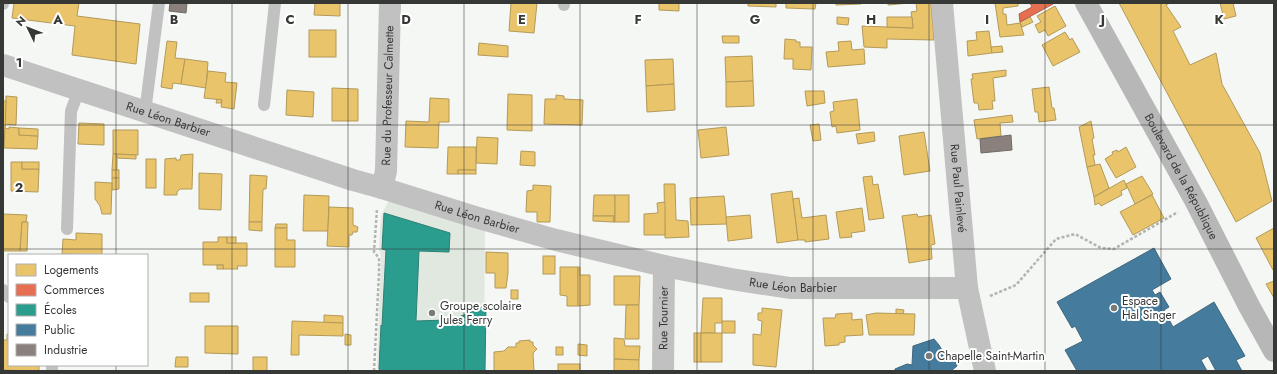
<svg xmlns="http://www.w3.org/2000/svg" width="1277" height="374" viewBox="0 0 1277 374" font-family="Jost,sans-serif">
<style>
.built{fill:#e1e8e0}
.homes{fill:#e9c46a;stroke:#b39a5a}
.shops{fill:#e76f51;stroke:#b25e49}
.schools{fill:#2a9d8f;stroke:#2e7f74}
.public{fill:#457b9d;stroke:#40677e}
.industry{fill:#8a817c;stroke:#716b67}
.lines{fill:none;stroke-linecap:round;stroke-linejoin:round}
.path{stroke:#b3b4b2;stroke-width:2.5;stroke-dasharray:3 2;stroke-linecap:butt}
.lane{stroke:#c1c1c1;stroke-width:12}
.street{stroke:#c1c1c1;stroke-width:22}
.secondary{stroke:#b7b7b7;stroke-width:22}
.grid{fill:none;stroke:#363836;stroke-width:1;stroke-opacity:0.55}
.poi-dot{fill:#787b78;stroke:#fff;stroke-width:1.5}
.labels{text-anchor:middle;stroke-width:4;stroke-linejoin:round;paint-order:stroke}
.street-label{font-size:12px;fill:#363836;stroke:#fff}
.poi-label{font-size:12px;fill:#363836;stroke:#fff;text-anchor:start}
.grid-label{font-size:13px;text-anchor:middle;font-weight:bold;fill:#363836;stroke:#fff;stroke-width:4;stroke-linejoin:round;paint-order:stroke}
</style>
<rect width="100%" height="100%" fill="#f4f7f3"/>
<polygon class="built" points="390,198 485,226 484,371 377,371 381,255 379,250 381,216"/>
<g class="homes">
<polygon points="14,3 79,3 77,16 140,24 136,64 72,55 75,26 12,18"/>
<polygon points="315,3 340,3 340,16 314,15"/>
<polygon points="511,3 537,3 534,33 509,31"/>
<polygon points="659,3 679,3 679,11 659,10"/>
<polygon points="748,3 776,3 776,7 748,6"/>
<polygon points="786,3 816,3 815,9 786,8"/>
<polygon points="836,3 861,3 861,4 836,5"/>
<polygon points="888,3 909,3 888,5"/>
<polygon points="916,3 931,3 934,40 887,39 887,48 864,47 862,26 913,28 911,12 917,11"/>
<polygon points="995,3 1018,3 1018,6 1003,8 1003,14 1006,14 1007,25 1020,23 1024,35 1000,37"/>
<polygon points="1119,3 1170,3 1166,5 1181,27 1173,31 1190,65 1216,53 1222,84 1260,153 1272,201 1236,222"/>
<polygon points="1220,3 1233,3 1236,16 1224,19"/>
<polygon points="1055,6 1066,26 1048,36 1045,30 1039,33 1035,25 1041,22 1037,16"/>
<polygon points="837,17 849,18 848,25 837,24"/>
<polygon points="887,17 912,17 913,28 887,27"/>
<polygon points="1030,17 1033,22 1022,27 1020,22"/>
<rect x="309" y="30" width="27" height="27"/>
<polygon points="989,31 992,53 968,56 967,41 977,40 976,32"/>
<polygon points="1065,32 1070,40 1072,38 1080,52 1053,66 1042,45"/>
<polygon points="722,36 739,36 739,43 723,43"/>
<polygon points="785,39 796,40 796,42 800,42 800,47 812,47 811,70 793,69 793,59 784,59"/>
<polygon points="167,41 177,42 175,58 185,59 181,84 173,83 172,89 161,87"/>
<polygon points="851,41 852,50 864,49 865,64 828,67 826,52 839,51 838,42"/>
<polygon points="479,43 508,46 508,57 478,55"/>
<polygon points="1002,46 1003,52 992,53 991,47"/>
<polygon points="752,56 753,81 726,82 725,57"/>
<polygon points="185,59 208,62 206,88 181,84"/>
<polygon points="673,59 674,84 646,86 645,60"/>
<polygon points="1006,70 1006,76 993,78 995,101 992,101 993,109 979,110 978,103 974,103 971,79 973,79 972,74"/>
<polygon points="208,71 226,73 225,82 237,83 234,109 221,107 222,100 204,98"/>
<polygon points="753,81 754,106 726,107 726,82"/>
<polygon points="674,84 675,110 647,112 646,86"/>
<polygon points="1049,87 1052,108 1054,108 1056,120 1039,122 1038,112 1035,112 1032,89"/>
<polygon points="332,88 358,89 358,121 332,121"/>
<polygon points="287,90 314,92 313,117 286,115"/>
<polygon points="805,91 824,91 825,103 807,106"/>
<polygon points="508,94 532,95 532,131 507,130"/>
<polygon points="556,95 564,96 564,99 583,100 582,125 544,124 545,99 556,99"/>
<polygon points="6,96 17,97 16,125 5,124"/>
<polygon points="430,98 449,99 449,122 439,122 438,148 405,147 406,121 429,122"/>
<polygon points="217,99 222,100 221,103 216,103"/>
<polygon points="857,99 860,130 837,133 836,126 832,127 830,112 834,111 833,102"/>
<polygon points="3,101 6,101 5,137 3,137"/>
<polygon points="1012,115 1013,122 1000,123 1001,136 977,139 974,120"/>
<polygon points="1091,121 1094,138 1092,139 1095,155 1093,155 1095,165 1087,167 1079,127"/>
<polygon points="79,123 104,124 104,145 78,144"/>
<polygon points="819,124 821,140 813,141 810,125"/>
<polygon points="9,127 19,128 19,135 38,136 37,149 4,148 5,128 9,129"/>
<polygon points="726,127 729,155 701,158 698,130"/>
<polygon points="19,128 38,129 38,136 19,135"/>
<polygon points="113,130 138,130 138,155 113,154"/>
<polygon points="874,132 875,141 858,144 856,134"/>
<polygon points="924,132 930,171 904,175 899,136"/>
<polygon points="477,137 498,138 497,164 476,163"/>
<polygon points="448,147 476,147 476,170 458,170 458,174 447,174"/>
<polygon points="1126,147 1136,167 1116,178 1105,159 1113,154 1112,152 1117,150 1118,152"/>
<polygon points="521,151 535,152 535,166 520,165"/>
<polygon points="113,154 117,154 117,170 112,170"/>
<polygon points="117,154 136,155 136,159 117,158"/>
<polygon points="193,154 192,189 180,189 177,192 177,195 164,195 165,159 176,158 176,160 180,160 181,155"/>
<rect x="146" y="159" width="10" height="29"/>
<polygon points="11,162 22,162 22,169 39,169 38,192 11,191"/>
<rect x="22" y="162" width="17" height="7"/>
<polygon points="1100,164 1109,188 1094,197 1087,167"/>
<rect x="112" y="170" width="7" height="8"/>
<rect x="458" y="170" width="18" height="4"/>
<polygon points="199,173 222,174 221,210 199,209"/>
<polygon points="250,175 267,176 266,189 263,189 262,222 249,222"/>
<polygon points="872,176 873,185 878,184 884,218 869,220 863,177"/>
<polygon points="1142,176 1153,194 1135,204 1126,184"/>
<polygon points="112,178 119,178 119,189 112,190"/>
<polygon points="1124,180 1127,188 1121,191 1122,195 1101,206 1099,203 1095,205 1094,197"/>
<polygon points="95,182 112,183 111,214 102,214 100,206 95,199"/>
<polygon points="664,184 675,184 676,220 688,221 689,237 665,238"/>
<polygon points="533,185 551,186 550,222 537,222 537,212 526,212 527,191 533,190"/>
<polygon points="792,191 798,240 777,243 771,194"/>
<polygon points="304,195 329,196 328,231 303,231"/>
<polygon points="594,195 615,195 615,222 613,222 614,216 593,216"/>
<rect x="615" y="195" width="14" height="27"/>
<polygon points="1152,195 1164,218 1133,235 1120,212"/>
<polygon points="724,196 727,224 691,225 690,198"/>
<polygon points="799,198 802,218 826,215 829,239 805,242 805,240 798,240 793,199"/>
<polygon points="665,202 665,235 644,235 644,214 658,213 657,203"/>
<polygon points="329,207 353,208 353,225 358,227 357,232 353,232 352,235 349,235 349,247 327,246"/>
<polygon points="862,208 865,231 851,233 852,237 840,238 836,212"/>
<polygon points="3,214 27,215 26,222 22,222 20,251 3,251"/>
<polygon points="917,214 918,217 931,215 935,244 931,245 932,259 909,263 902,216"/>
<polygon points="750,215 752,238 728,241 726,217"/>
<polygon points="593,216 614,216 613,222 593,221"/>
<polygon points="22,222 28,222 27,251 20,251"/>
<polygon points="249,222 262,222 262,231 249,230"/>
<polygon points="276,224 287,224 287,228 275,228"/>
<polygon points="275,228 287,228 287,240 295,240 295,267 275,267"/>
<polygon points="1274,228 1274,269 1273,270 1256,238"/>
<polygon points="76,233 102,234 102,255 62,254 63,239 76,240"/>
<polygon points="218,237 227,237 227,243 247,243 247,266 237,266 238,269 223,269 223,265 203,265 203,242 218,242"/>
<rect x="227" y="237" width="9" height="6"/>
<polygon points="486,252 508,253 508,273 506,288 495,288 495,273 486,273"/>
<rect x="543" y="256" width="12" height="18"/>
<rect x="217" y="265" width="6" height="4"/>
<polygon points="560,267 578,267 578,306 567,306 567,296 560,295"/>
<polygon points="578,267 580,267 580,275 590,275 590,305 578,306"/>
<polygon points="614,276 640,276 639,305 614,305"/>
<polygon points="1274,281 1274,298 1266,284"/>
<rect x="511" y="290" width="7" height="9"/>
<rect x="190" y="293" width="19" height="9"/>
<polygon points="703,298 722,298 722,323 715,323 715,333 701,333"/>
<polygon points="626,305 639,305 639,339 625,339"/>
<polygon points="762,308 782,310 776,367 753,365 753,334 761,335 762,321 758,320 758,313 762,313"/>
<polygon points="896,309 904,310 903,314 896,314"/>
<polygon points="852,313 852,320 862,319 863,335 845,336 845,342 839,343 839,345 825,346 823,318 835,318 836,314"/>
<polygon points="876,313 915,314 914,335 869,335 866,315"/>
<polygon points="324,315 343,316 343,323 324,323"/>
<polygon points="292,321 343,323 343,336 299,335 299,355 291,355"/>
<rect x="722" y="321" width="13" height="12"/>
<polygon points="205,326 238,326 238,354 205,353"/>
<rect x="694" y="333" width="7" height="29"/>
<rect x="701" y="333" width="21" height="29"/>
<polygon points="7,334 9,334 9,365 39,365 39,371 3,370 3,340 7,340"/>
<polygon points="345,334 351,335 351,345 345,345"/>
<polygon points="614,338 624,339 625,346 640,346 639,360 614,359"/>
<polygon points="530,340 530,342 533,342 533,345 537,349 533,353 534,371 494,371 494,352 504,351 508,347 516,347 516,343 519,343 519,341"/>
<polygon points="578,344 587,345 587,356 578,355"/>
<rect x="556" y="347" width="7" height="8"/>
<polygon points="176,357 188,357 188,367 175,367"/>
<rect x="253" y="357" width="14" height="14"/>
<polygon points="614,359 639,360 639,371 614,371"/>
<rect x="558" y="364" width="22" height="7"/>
</g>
<polygon class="shops" points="1030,3 1053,3 1053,4 1020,22 1019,14 1032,7"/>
<polygon class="schools" points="384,213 450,233 449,252 419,251 416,321 447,320 459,317 486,305 485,371 381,371 379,369 381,325 382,326 386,250 382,249"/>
<g class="public">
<polygon points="1154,248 1171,279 1152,290 1155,295 1160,292 1169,307 1164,310 1173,327 1214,302 1245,356 1236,360 1242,371 1216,371 1208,356 1201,360 1207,371 1077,371 1065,350 1083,341 1075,326 1072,328 1057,302"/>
<polygon points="934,339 939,345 948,360 955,359 957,366 951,371 895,371 895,369 907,364 912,365 913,346"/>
</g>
<g class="industry">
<polygon points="170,3 187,3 186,13 169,11"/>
<polygon points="1011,135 1012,150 981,153 980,139"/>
</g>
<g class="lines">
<g class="path">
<polyline points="990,296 1016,285 1056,239 1075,234 1101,248 1114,249 1178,212"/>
<polyline points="374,371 379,273 379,258 374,252 377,209"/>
</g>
<g class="lane">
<polyline points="3,4 3,3"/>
<polyline points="564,5 564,3"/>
<polyline points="264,105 275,3"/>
<polyline points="145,112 159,3"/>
<polyline points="67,229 71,111 79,90"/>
<polyline points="3,290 9,297"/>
<polyline points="52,371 52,365"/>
</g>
<g class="street">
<path id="s1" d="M942,3L967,288L985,371"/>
<path id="s2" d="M3,65L353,180L382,188L475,217L556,240L664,266L731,279L790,288H967"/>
<path id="s3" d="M382,188L386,171L390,3"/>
<path id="s4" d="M663,371L664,266"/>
</g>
<path class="secondary" id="s5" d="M1086,3L1196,202L1249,306L1274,351"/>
</g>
<path class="grid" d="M116,3V255M232,3V371M348,3V371M464,3V371M580,3V371M697,3V371M813,3V371M929,3V371M1045,3V371M1161,3V371M3,125H1274M3,249H1274M116,365V371"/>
<g class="poi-dot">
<circle cx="1114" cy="308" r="4"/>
<circle cx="432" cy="313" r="4"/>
<circle cx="929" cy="356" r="4"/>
</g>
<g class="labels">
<g class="street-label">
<text dy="4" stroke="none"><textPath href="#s3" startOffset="93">Rue du Professeur Calmette</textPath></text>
<text dy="4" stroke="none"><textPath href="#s2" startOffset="174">Rue Léon Barbier</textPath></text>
<text dy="4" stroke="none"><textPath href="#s5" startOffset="198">Boulevard de la République</textPath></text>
<text dy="4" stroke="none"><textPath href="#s1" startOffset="186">Rue Paul Painlevé</textPath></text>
<text dy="4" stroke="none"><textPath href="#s2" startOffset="498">Rue Léon Barbier</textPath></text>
<text dy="4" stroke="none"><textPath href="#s2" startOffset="822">Rue Léon Barbier</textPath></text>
<text dy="4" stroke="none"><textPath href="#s4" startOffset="53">Rue Tournier</textPath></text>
</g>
<g class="poi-label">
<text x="1122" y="305">Espace<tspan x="1122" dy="14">Hal Singer</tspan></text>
<text x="440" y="310">Groupe scolaire<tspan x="440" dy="14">Jules Ferry</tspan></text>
<text x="937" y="360">Chapelle Saint-Martin</text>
</g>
</g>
<g class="grid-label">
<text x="58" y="24">A</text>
<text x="174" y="24">B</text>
<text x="290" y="24">C</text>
<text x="406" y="24">D</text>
<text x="522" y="24">E</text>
<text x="638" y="24">F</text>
<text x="755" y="24">G</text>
<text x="871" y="24">H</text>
<text x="987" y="24">I</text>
<text x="1103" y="24">J</text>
<text x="1219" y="24">K</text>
<text x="19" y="67">1</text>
<text x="19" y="192">2</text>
</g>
<rect width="1277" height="374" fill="none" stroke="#363836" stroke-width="8"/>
<rect x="8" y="254" width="140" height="112" fill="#ffffff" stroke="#afafaf"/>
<rect x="16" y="264" width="20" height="12" fill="#e9c46a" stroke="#afafaf"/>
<text x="44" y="274" font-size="12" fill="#363836">Logements</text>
<rect x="16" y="284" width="20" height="12" fill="#e76f51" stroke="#afafaf"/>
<text x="44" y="294" font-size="12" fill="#363836">Commerces</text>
<rect x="16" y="304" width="20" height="12" fill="#2a9d8f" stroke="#afafaf"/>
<text x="44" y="314" font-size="12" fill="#363836">Écoles</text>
<rect x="16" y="324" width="20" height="12" fill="#457b9d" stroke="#afafaf"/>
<text x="44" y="334" font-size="12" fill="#363836">Public</text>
<rect x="16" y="344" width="20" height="12" fill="#8a817c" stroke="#afafaf"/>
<text x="44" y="354" font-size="12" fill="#363836">Industrie</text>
<g transform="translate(28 28) rotate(313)" stroke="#ffffff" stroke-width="3" paint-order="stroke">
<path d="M0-3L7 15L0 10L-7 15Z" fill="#363836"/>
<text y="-6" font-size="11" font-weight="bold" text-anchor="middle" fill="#363836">N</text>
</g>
</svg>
